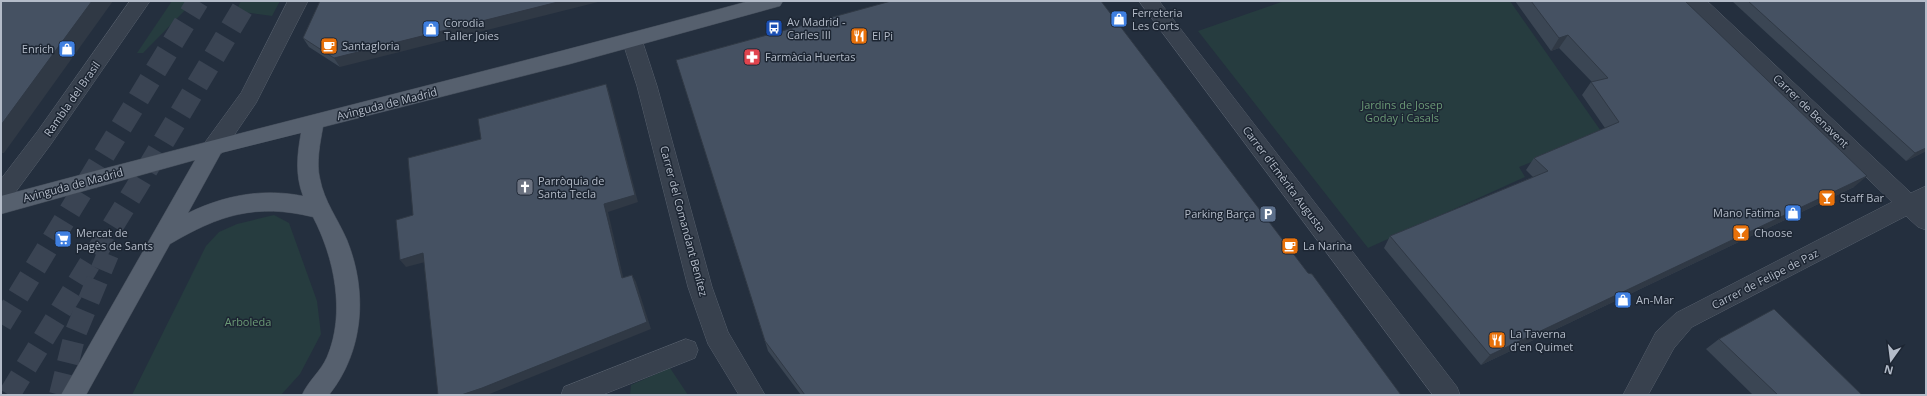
<svg xmlns="http://www.w3.org/2000/svg" width="1927" height="396" viewBox="0 0 1927 396" font-family="'Open Sans',sans-serif">
<style>
.green{fill:#263c3f}
.lines{fill:none;stroke-linecap:round;stroke-linejoin:round}
.major-tunnel{stroke:#3a4453;stroke-width:22;stroke-dasharray:22 11;stroke-linecap:butt}
.minor-casing{stroke:#565f6c;stroke-width:1}
.major-casing{stroke:#414a57;stroke-width:1}
.minor{fill:#38414e;fill-rule:evenodd}
.major{fill:#56606e;fill-rule:evenodd}
.wall{fill:#3b4654}
.shaded-wall{fill:#303945}
.building{fill:#455162;stroke:#303945}
.labels{text-anchor:middle;stroke-width:3;stroke-linejoin:round;paint-order:stroke}
.poi-label{font-size:11px;fill:#b4bcc9;stroke:#1d2633;text-anchor:start}
.street-label{font-size:11px;fill:#b4bcc9;stroke:#1d2633}
.park-label{font-size:11px;fill:#6b9a76;stroke:#1d2633}
</style>
<rect width="100%" height="100%" fill="#242f3e"/>
<g class="green">
<polygon points="172,1 194,1 143,53 137,53"/>
<polygon points="241,1 280,1 272,16 236,11"/>
<polygon points="1284,1 1510,1 1603,134 1519,167 1525,177 1368,248 1198,31"/>
<polygon points="274,215 289,223 317,301 321,334 300,374 281,395 132,395 206,246 219,232 237,224"/>
<polygon points="670,368 688,395 630,395 631,385"/>
</g>
<g class="lines">
<g class="major-tunnel">
<polyline points="1,324 198,1"/>
<polyline points="9,395 136,188 247,1"/>
<polyline points="60,395 75,334 108,254"/>
</g>
<g class="minor-casing">
<g id="minor">
<polygon points="130,1 150,1 51,144 9,201 1,204 1,179 37,132"/>
<polygon points="288,1 308,1 256,103 222,153 214,155 206,153 203,147 206,141 241,93"/>
<polygon points="1139,1 1159,1 1457,387 1460,395 1433,395"/>
<polygon points="1685,1 1707,1 1911,193 1926,186 1926,230 1918,227 1906,216 1692,327 1674,348 1648,395 1623,395 1656,332 1676,313 1892,202 1688,6"/>
<polygon points="632,33 639,35 642,40 657,86 712,287 728,332 765,395 739,395 708,344 688,287 637,86 622,40 625,35"/>
<polygon points="686,339 695,342 698,350 695,358 602,395 561,395 564,387"/>
</g>
</g>
<g class="major-casing">
<path id="major" d="M749,1H783L780,6L570,64L323,127C320,144 316,162 320,179C324,201 338,219 347,240C368,292 364,351 329,395H302C308,381 321,371 327,357C346,313 334,257 313,217C256,203 219,215 170,244L86,395H61L195,160L1,214V196C250,129 500,69 749,1ZM301,133C297,155 295,175 303,196C263,188 225,195 188,213L221,153Z"/>
</g>
<use href="#minor" class="minor"/>
<use href="#major" class="major"/>
</g>
<g class="wall">
<polygon points="320,1 340,67 309,47 303,38"/>
<polygon points="1515,1 1685,1 1854,187 1481,365 1384,248 1390,236 1533,177 1526,170 1534,158 1605,128 1582,95 1591,82 1592,82 1559,48 1551,51"/>
<polygon points="1732,1 1926,1 1926,151 1906,161"/>
<polygon points="676,60 1308,273 1401,395 801,395 768,351"/>
<polygon points="1719,339 1862,395 1753,395 1706,349"/>
</g>
<g class="shaded-wall">
<polygon points="92,1 113,1 4,153 1,153 1,125"/>
<polygon points="562,1 602,1 340,67 334,58"/>
<polygon points="1568,35 1559,48 1551,51 1559,38"/>
<polygon points="606,84 609,92 638,202 608,212 625,285 622,278 604,204"/>
<polygon points="1926,148 1926,151 1906,161 1915,153"/>
<polygon points="1867,176 1854,187 1481,365 1490,355"/>
<polygon points="423,253 429,261 406,267 400,260"/>
<polygon points="632,275 636,282 651,329 487,395 461,395"/>
</g>
<g class="building">
<polygon points="1,1 92,1 1,125"/>
<polygon points="320,1 562,1 334,58 303,38"/>
<polygon points="891,1 1101,1 1308,273 1312,274 1401,395 805,395 765,341 676,60"/>
<polygon points="1531,1 1685,1 1867,176 1490,355 1390,236 1548,171 1534,158 1619,122 1591,82 1608,78 1568,35 1559,38"/>
<polygon points="1748,1 1926,1 1926,148 1915,153"/>
<polygon points="606,84 635,195 604,204 622,278 632,275 647,322 482,388 461,395 438,395 423,253 400,260 396,220 413,215 408,158 481,139 478,119"/>
<polygon points="1774,309 1862,395 1778,395 1719,339"/>
</g>
<defs>
<g id="shop-square" transform="scale(0.9)"><rect x="-9" y="-9" width="18" height="18" rx="4" fill="#3f7fe0" stroke="#1d2633"/><path d="M-5-2.5h2.3a2.7 3.5 0 0 1 5.4 0H5L5.5 6h-11ZM-1.5-2.5h3a1.5 2.3 0 0 0-3 0Z" fill="#fff"/></g>
<g id="bus-square" transform="scale(0.9)"><rect x="-9" y="-9" width="18" height="18" rx="4" fill="#1a4fb4" stroke="#1d2633"/><path d="M-5-6H5V4H4V6H2V4H-2V6H-4V4H-5ZM-3.5-4V0h7V-4ZM-3.5 1.2v1.5H-2V1.2ZM2 1.2v1.5H3.5V1.2Z" fill="#fff"/></g>
<g id="restaurant-square" transform="scale(0.9)"><rect x="-9" y="-9" width="18" height="18" rx="4" fill="#e8710a" stroke="#1d2633"/><path d="M-5-6h1v4h1v-4h1v4h1v-4h1v5L-1.5 .5V6h-2V.5L-5-1ZM5-6V6H3V1.5H1.5Q1.5-4 5-6Z" fill="#fff"/></g>
<g id="cafe-square" transform="scale(0.9)"><rect x="-9" y="-9" width="18" height="18" rx="4" fill="#e8710a" stroke="#1d2633"/><path d="M-5.5-4.5H6V0H3Q3 3.5 0 3.5H-2.5Q-5.5 3.5-5.5 0ZM3-3.2v2h1.7v-2ZM-6 4.5H4V6H-6Z" fill="#fff"/></g>
<g id="pharmacy-square" transform="scale(0.9)"><rect x="-9" y="-9" width="18" height="18" rx="4" fill="#e0444e" stroke="#1d2633"/><path d="M-2-6h4v4h4v4h-4v4h-4v-4h-4v-4h4Z" fill="#fff"/></g>
<g id="church-square" transform="scale(0.9)"><rect x="-9" y="-9" width="18" height="18" rx="4" fill="#6b7280" stroke="#1d2633"/><path d="M-1.2-6h2.4v3.5h3.3v2.4h-3.3V6h-2.4V-.1h-3.3v-2.4h3.3Z" fill="#fff"/></g>
<g id="bar-square" transform="scale(0.9)"><rect x="-9" y="-9" width="18" height="18" rx="4" fill="#e8710a" stroke="#1d2633"/><path d="M-6-5H6L.8 .8V4.5H3.5V6h-7V4.5H-.8V.8Z" fill="#fff"/></g>
<g id="parking-square" transform="scale(0.9)"><rect x="-9" y="-9" width="18" height="18" rx="4" fill="#5c6f8a" stroke="#1d2633"/><path d="M-3.5-5.5H1a3.5 3.5 0 0 1 0 7H-1V5.5H-3.5ZM-1-3.4V-.6H.8a1.4 1.4 0 0 0 0-2.8Z" fill="#fff"/></g>
<g id="supermarket-square" transform="scale(0.9)"><rect x="-9" y="-9" width="18" height="18" rx="4" fill="#3f7fe0" stroke="#1d2633"/><path d="M-6-5.5h2.5l.6 2H6L4.5 2H-2.5L-4.4-4H-6ZM-1.5 3.2a1.3 1.3 0 1 0 .1 0ZM3 3.2a1.3 1.3 0 1 0 .1 0Z" fill="#fff"/></g>
</defs>
<g fill-rule="evenodd">
<use href="#shop-square" x="1119" y="19"/>
<use href="#bus-square" x="774" y="28"/>
<use href="#shop-square" x="431" y="29"/>
<use href="#restaurant-square" x="859" y="36"/>
<use href="#cafe-square" x="329" y="46"/>
<use href="#shop-square" x="67" y="49"/>
<use href="#pharmacy-square" x="752" y="57"/>
<use href="#church-square" x="525" y="187"/>
<use href="#bar-square" x="1827" y="198"/>
<use href="#shop-square" x="1793" y="213"/>
<use href="#parking-square" x="1268" y="214"/>
<use href="#bar-square" x="1741" y="233"/>
<use href="#supermarket-square" x="63" y="239"/>
<use href="#cafe-square" x="1290" y="246"/>
<use href="#shop-square" x="1623" y="300"/>
<use href="#restaurant-square" x="1497" y="340"/>
</g>
<g class="labels">
<g class="poi-label">
<text x="1132" y="17">Ferreteria<tspan x="1132" dy="13">Les Corts</tspan></text>
<text x="787" y="26">Av Madrid -<tspan x="787" dy="13">Carles III</tspan></text>
<text x="444" y="27">Corodia<tspan x="444" dy="13">Taller Joies</tspan></text>
<text x="872" y="40">El Pi</text>
<text x="342" y="50">Santagloria</text>
<text x="54" y="53" text-anchor="end">Enrich</text>
<text x="765" y="61">Farmàcia Huertas</text>
<text x="538" y="185">Parròquia de<tspan x="538" dy="13">Santa Tecla</tspan></text>
<text x="1840" y="202">Staff Bar</text>
<text x="1780" y="217" text-anchor="end">Mano Fatima</text>
<text x="1255" y="218" text-anchor="end">Parking Barça</text>
<text x="76" y="237">Mercat de<tspan x="76" dy="13">pagès de Sants</tspan></text>
<text x="1754" y="237">Choose</text>
<text x="1303" y="250">La Narina</text>
<text x="1636" y="304">An-Mar</text>
<text x="1510" y="338">La Taverna<tspan x="1510" dy="13">d'en Quimet</tspan></text>
</g>
<g class="street-label">
<text transform="translate(72 99) rotate(-55)" y="4">Rambla del Brasil</text>
<text transform="translate(387 104) rotate(-14)" y="4">Avinguda de Madrid</text>
<text transform="translate(1811 111) rotate(44)" y="4">Carrer de Benavent</text>
<text transform="translate(1284 179) rotate(53)" y="4">Carrer d'Emèrita Augusta</text>
<text transform="translate(73 185) rotate(-15)" y="4">Avinguda de Madrid</text>
<text transform="translate(684 221) rotate(75)" y="4">Carrer del Comandant Benítez</text>
<text transform="translate(1765 279) rotate(-27)" y="4">Carrer de Felipe de Paz</text>
</g>
<g class="park-label">
<text x="1402" y="109">Jardins de Josep<tspan x="1402" dy="13">Goday i Casals</tspan></text>
<text x="248" y="326">Arboleda</text>
</g>
</g>
<rect width="1927" height="396" fill="none" stroke="#b4bcc9" stroke-width="4"/>
<g transform="translate(1891 360) rotate(194)" stroke="#1d2633" stroke-width="3" paint-order="stroke">
<path d="M0-3L7 15L0 10L-7 15Z" fill="#b4bcc9"/>
<text y="-6" font-size="11" font-weight="bold" text-anchor="middle" fill="#b4bcc9">N</text>
</g>
</svg>
